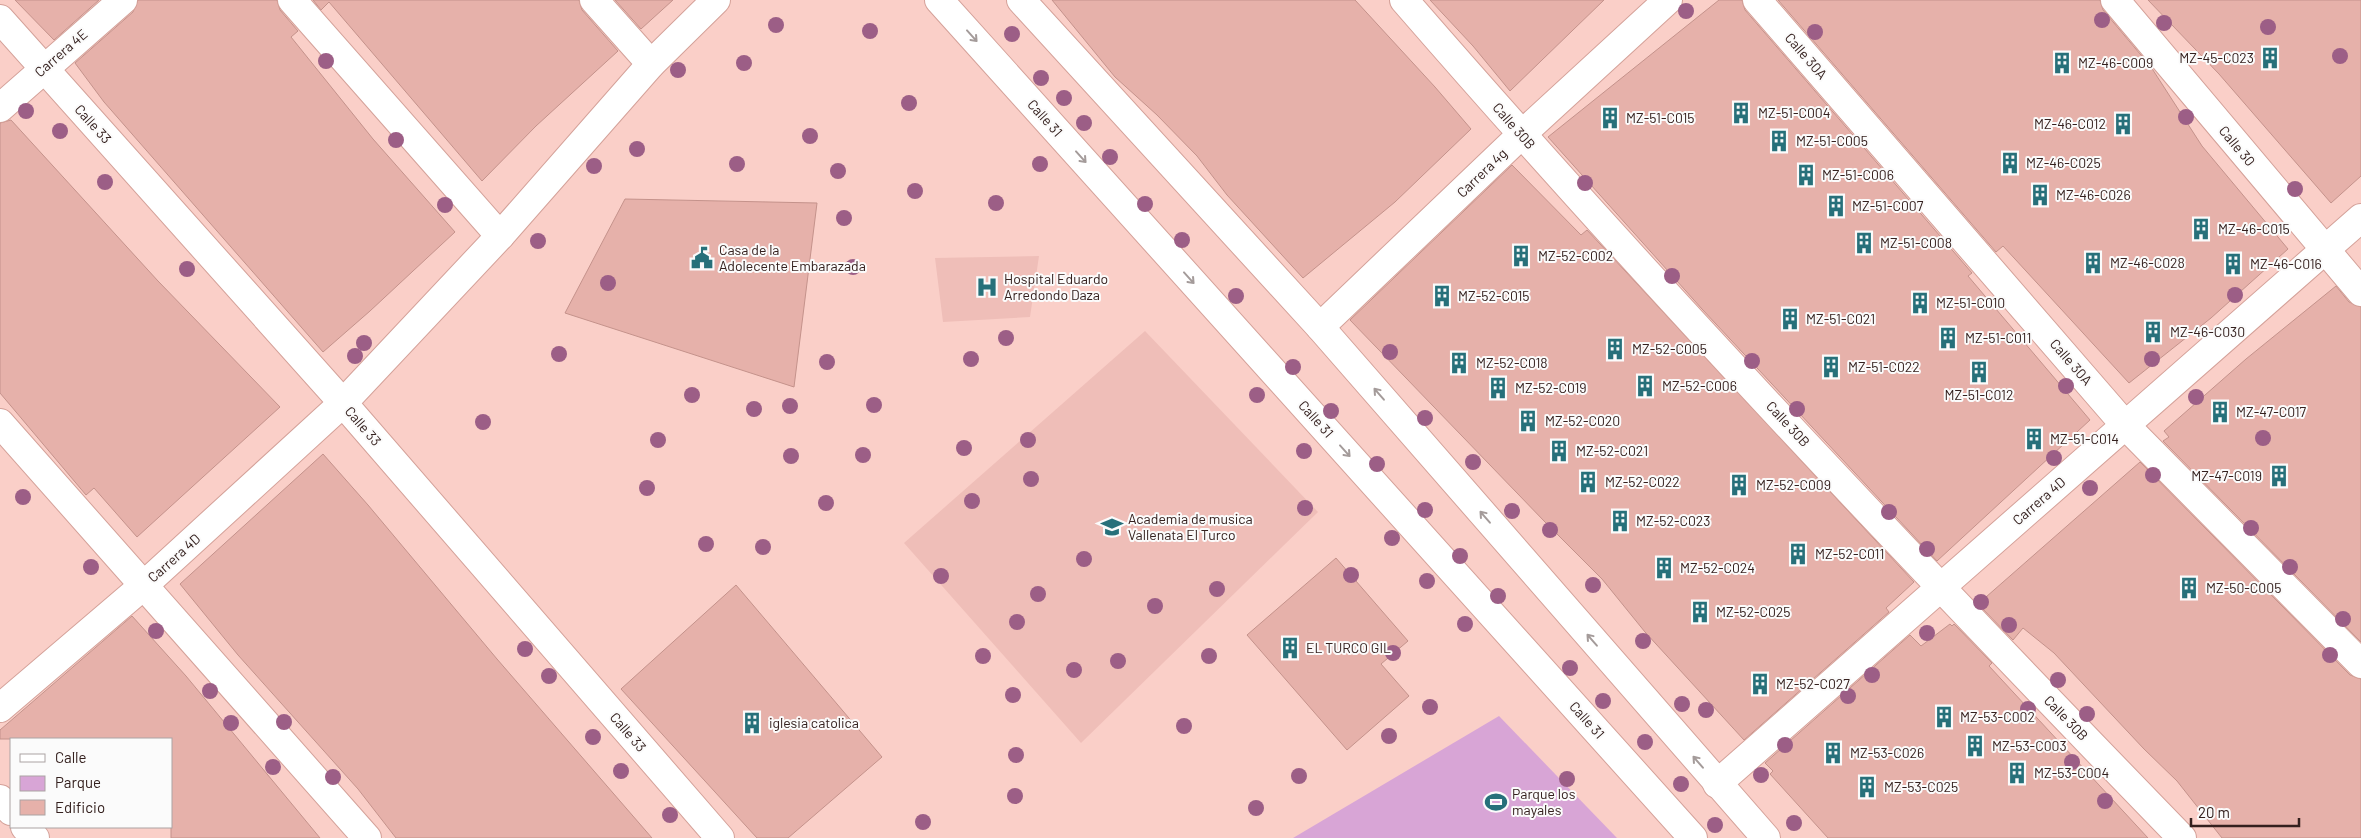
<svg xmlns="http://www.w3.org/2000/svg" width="2361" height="838" viewBox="0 0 2361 838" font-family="Barlow,sans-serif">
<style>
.built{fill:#efbeb8}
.green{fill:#d8a5d6}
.building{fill:#e6b1aa;stroke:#c4928b}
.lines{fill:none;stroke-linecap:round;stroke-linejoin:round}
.minor-casing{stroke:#d4a199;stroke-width:30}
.minor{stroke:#fff;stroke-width:28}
.tree{fill:#9c5e86}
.oneway{stroke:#a49b9a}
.labels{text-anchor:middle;stroke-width:4;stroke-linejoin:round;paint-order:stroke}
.street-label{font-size:14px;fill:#34201e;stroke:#fbfbfb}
.poi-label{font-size:14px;fill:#34201e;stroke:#fbfbfb;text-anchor:start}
</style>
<rect width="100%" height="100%" fill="#facfc8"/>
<g class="built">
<polygon points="1039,256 1030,317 943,322 935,258"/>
<polygon points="1145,331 1318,512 1081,743 904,543"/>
</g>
<polygon class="green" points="1499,716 1617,838 1293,838"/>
<g class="building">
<polygon points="15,0 99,0 54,40"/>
<polygon points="138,0 277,0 280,10 298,31 291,37 373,139 455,232 370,311 323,352 104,102 75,63 133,12"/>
<polygon points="313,0 579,0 582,10 618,51 536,126 482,181 329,2 321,10"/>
<polygon points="615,0 673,0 641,29"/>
<polygon points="1052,0 1355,0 1435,87 1471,129 1395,202 1303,278 1227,195 1197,156 1157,115 1115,77"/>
<polygon points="1430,0 1604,0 1510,91 1473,46"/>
<polygon points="1719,0 1742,0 1745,10 1972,273 1968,276 2090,420 1937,561 1702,309 1548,137"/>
<polygon points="1778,0 2100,0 2103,10 2151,67 2202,146 2288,249 2211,318 2129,383 2003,246 1996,252"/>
<polygon points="2148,0 2361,0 2361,176 2331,203 2219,74"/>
<polygon points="11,120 158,281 280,407 137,537 94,488 86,495 0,393 0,123"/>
<polygon points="1512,165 1581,235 1587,230 1914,582 1886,608 1889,612 1744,740 1645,632 1602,579 1545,522 1350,320"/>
<polygon points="625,199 817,203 794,387 565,313"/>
<polygon points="2336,286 2349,302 2361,307 2361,642 2163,441 2169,437 2164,431 2246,359"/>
<polygon points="323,454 368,505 497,659 652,838 396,838 358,789 238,655 180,584"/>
<polygon points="2140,462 2350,675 2361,679 2361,838 2222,838 2177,781 2144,749 2054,653 2023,628 2013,640 1978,604"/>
<polygon points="1336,558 1408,641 1381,664 1409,696 1347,750 1247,635"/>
<polygon points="736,585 882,757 788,838 757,838 621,689"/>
<polygon points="132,616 186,676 320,838 171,838 171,739 0,739 0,730"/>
<polygon points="1950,624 1952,626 1954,624 1992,663 1989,666 2148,838 1828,838 1770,774 1773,771 1765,763 1910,635 1921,646"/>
</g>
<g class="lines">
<g class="minor-casing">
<g id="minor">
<polyline points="292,0 500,236"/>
<polyline points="594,0 651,64"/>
<polyline points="939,0 1693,838"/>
<polyline points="1021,0 1320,327 1766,838"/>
<path d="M1404,0C1654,288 1917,565 2182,838"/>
<polyline points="1757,0 2125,425 2361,664"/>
<polyline points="2115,0 2361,292"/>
<polyline points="0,19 343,403 720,838"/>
<polyline points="0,108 123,0"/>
<polyline points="1320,327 1521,135 1668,0"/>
<polyline points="0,423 367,838"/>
<polyline points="0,708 143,586 343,403 500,236 651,64 716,0"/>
<polyline points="1717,784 2361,218"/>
<polyline points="0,799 11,811"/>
<polyline points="25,827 35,838"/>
</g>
</g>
<use href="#minor" class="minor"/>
</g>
<g class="tree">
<circle cx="1686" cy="11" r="8"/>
<circle cx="2102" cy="20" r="8"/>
<circle cx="2164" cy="23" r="8"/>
<circle cx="776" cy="25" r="8"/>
<circle cx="2268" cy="27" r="8"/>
<circle cx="870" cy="31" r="8"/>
<circle cx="1815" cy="32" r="8"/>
<circle cx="1012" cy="34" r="8"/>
<circle cx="2340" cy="56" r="8"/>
<circle cx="326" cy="61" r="8"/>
<circle cx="744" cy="63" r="8"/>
<circle cx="678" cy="70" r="8"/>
<circle cx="1041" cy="78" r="8"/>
<circle cx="1064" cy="98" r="8"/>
<circle cx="909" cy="103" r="8"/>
<circle cx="26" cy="111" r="8"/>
<circle cx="2186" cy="117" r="8"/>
<circle cx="1084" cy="123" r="8"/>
<circle cx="60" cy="131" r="8"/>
<circle cx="810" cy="136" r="8"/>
<circle cx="396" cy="140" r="8"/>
<circle cx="637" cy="149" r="8"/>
<circle cx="1110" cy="157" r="8"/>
<circle cx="737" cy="164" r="8"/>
<circle cx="1040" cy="164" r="8"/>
<circle cx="594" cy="166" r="8"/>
<circle cx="838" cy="171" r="8"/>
<circle cx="105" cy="182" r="8"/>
<circle cx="1585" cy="183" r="8"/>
<circle cx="2295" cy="189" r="8"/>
<circle cx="915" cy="191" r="8"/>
<circle cx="996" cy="203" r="8"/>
<circle cx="1145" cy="204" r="8"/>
<circle cx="445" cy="205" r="8"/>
<circle cx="844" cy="218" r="8"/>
<circle cx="1182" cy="240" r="8"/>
<circle cx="538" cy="241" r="8"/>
<circle cx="853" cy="267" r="8"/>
<circle cx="187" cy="269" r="8"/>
<circle cx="1672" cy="276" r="8"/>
<circle cx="608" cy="283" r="8"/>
<circle cx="2235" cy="295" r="8"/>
<circle cx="1236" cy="296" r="8"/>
<circle cx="1006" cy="338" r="8"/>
<circle cx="364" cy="343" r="8"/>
<circle cx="1390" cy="352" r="8"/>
<circle cx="559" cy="354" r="8"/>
<circle cx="355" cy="356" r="8"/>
<circle cx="971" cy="359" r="8"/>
<circle cx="2152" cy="359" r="8"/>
<circle cx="1752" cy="361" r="8"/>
<circle cx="827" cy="362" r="8"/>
<circle cx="1293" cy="367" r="8"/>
<circle cx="2066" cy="386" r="8"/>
<circle cx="692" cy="395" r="8"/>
<circle cx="1257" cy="395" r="8"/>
<circle cx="2196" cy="397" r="8"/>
<circle cx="874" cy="405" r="8"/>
<circle cx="790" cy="406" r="8"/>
<circle cx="754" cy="409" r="8"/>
<circle cx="1797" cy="409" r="8"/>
<circle cx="1331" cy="411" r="8"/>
<circle cx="1425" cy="418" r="8"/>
<circle cx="483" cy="422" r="8"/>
<circle cx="2263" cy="438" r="8"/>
<circle cx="658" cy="440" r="8"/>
<circle cx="1028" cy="440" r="8"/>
<circle cx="964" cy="448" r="8"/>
<circle cx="1304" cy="451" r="8"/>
<circle cx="863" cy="455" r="8"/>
<circle cx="791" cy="456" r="8"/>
<circle cx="2054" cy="458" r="8"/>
<circle cx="1473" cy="462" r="8"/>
<circle cx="1377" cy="464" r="8"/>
<circle cx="2153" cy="475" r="8"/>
<circle cx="1031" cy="479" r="8"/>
<circle cx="647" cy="488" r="8"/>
<circle cx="2090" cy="488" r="8"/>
<circle cx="23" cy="497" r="8"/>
<circle cx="972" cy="501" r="8"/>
<circle cx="826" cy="503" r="8"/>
<circle cx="1305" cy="508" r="8"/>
<circle cx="1425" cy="510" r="8"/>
<circle cx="1512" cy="511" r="8"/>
<circle cx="1889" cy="512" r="8"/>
<circle cx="2251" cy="528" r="8"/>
<circle cx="1550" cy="530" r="8"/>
<circle cx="1392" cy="538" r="8"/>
<circle cx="706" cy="544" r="8"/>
<circle cx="763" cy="547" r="8"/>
<circle cx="1927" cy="549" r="8"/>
<circle cx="1460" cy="556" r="8"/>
<circle cx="1084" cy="559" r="8"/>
<circle cx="91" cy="567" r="8"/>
<circle cx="2290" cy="567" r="8"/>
<circle cx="1351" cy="575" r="8"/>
<circle cx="941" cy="576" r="8"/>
<circle cx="1427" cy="581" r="8"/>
<circle cx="1593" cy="585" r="8"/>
<circle cx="1217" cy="589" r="8"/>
<circle cx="1038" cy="594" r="8"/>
<circle cx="1498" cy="596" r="8"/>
<circle cx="1981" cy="602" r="8"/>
<circle cx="1155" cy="606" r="8"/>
<circle cx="2343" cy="619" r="8"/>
<circle cx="1017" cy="622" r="8"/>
<circle cx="1465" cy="624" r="8"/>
<circle cx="2009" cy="625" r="8"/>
<circle cx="156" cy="631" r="8"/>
<circle cx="1927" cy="633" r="8"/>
<circle cx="1643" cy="641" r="8"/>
<circle cx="525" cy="649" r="8"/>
<circle cx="1393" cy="653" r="8"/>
<circle cx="2330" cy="655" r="8"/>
<circle cx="983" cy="656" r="8"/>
<circle cx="1209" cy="656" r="8"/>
<circle cx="1118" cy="661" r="8"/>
<circle cx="1570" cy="668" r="8"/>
<circle cx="1074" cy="670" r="8"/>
<circle cx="1872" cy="675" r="8"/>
<circle cx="549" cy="676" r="8"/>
<circle cx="2058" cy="680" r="8"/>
<circle cx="210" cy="691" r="8"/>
<circle cx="1013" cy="695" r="8"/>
<circle cx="1848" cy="696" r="8"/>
<circle cx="1603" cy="701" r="8"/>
<circle cx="1682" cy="704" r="8"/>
<circle cx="1430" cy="707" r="8"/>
<circle cx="2028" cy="709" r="8"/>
<circle cx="1706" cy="710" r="8"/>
<circle cx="2087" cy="714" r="8"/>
<circle cx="284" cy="722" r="8"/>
<circle cx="231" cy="723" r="8"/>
<circle cx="1184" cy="726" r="8"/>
<circle cx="1389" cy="736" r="8"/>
<circle cx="593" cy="737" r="8"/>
<circle cx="1645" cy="742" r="8"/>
<circle cx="1785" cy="745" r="8"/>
<circle cx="1016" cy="755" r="8"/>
<circle cx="2072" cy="762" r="8"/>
<circle cx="273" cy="767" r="8"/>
<circle cx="621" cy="771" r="8"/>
<circle cx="1761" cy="775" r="8"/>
<circle cx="1299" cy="776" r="8"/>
<circle cx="333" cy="777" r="8"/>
<circle cx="1567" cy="779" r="8"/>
<circle cx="1681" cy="784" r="8"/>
<circle cx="1015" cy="796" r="8"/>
<circle cx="2105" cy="801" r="8"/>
<circle cx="1256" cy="808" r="8"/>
<circle cx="670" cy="815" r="8"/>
<circle cx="923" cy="822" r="8"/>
<circle cx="1794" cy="823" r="8"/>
<circle cx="1715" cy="825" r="8"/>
</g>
<defs><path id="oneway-shaft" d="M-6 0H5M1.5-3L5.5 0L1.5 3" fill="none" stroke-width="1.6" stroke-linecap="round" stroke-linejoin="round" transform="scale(1.25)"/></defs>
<g class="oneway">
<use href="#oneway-shaft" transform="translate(972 36) rotate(48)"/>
<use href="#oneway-shaft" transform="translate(1081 157) rotate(48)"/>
<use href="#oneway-shaft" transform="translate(1189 278) rotate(48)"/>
<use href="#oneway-shaft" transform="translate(1379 394) rotate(-131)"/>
<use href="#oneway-shaft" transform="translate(1345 451) rotate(48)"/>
<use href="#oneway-shaft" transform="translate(1485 517) rotate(-131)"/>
<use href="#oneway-shaft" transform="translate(1592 640) rotate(-131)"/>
<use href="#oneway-shaft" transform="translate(1698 762) rotate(-131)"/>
</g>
<defs>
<g id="building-bare" transform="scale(1.725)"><path d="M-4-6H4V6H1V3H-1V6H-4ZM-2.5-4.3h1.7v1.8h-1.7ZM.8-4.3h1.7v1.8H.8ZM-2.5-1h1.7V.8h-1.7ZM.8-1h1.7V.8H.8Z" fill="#27707a" stroke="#fbfbfb" stroke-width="2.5" paint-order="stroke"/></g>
<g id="civic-bare" transform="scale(1.725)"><path d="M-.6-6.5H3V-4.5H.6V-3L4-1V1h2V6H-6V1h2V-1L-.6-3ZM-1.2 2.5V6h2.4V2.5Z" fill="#27707a" stroke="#fbfbfb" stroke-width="2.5" paint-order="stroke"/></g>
<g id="hospital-bare" transform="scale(1.725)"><path d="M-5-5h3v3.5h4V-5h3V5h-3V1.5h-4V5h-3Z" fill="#27707a" stroke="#fbfbfb" stroke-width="2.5" paint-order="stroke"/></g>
<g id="school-bare" transform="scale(1.725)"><path d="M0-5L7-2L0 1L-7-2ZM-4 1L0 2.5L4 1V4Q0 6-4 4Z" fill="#27707a" stroke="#fbfbfb" stroke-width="2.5" paint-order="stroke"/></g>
<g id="stadium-bare" transform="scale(1.725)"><path d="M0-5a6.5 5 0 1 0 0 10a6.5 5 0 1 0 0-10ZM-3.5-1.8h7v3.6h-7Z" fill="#27707a" stroke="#fbfbfb" stroke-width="2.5" paint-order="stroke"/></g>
</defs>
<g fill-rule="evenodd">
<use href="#building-bare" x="2270" y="58"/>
<use href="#building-bare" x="2062" y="63"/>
<use href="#building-bare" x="1741" y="113"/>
<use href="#building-bare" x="1610" y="118"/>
<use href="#building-bare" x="2123" y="124"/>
<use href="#building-bare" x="1779" y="141"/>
<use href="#building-bare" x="2010" y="163"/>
<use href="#building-bare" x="1806" y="175"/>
<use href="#building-bare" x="2040" y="195"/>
<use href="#building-bare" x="1836" y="206"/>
<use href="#building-bare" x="2201" y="229"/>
<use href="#building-bare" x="1864" y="243"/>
<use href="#building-bare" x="1521" y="256"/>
<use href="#civic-bare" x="702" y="258"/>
<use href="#building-bare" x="2093" y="263"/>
<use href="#building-bare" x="2233" y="264"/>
<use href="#hospital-bare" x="987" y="287"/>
<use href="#building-bare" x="1442" y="296"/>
<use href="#building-bare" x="1920" y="303"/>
<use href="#building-bare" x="1790" y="319"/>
<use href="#building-bare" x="2153" y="332"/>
<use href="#building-bare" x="1948" y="338"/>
<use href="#building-bare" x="1615" y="349"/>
<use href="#building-bare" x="1459" y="363"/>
<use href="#building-bare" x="1831" y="367"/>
<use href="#building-bare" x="1979" y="372"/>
<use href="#building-bare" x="1645" y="386"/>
<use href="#building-bare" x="1498" y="388"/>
<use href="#building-bare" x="2220" y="412"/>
<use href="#building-bare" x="1528" y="421"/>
<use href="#building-bare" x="2034" y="439"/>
<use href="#building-bare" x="1559" y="451"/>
<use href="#building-bare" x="2279" y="476"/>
<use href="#building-bare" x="1588" y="482"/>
<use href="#building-bare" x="1739" y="485"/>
<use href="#building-bare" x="1620" y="521"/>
<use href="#school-bare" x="1112" y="527"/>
<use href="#building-bare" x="1798" y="554"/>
<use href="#building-bare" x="1664" y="568"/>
<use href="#building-bare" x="2189" y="588"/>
<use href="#building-bare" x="1700" y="612"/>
<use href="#building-bare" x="1290" y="648"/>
<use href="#building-bare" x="1760" y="684"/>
<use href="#building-bare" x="1944" y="717"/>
<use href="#building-bare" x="752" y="723"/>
<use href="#building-bare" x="1975" y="746"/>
<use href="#building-bare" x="1833" y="753"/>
<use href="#building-bare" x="2017" y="773"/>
<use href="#building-bare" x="1867" y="787"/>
<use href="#stadium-bare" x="1496" y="802"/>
</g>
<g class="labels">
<g class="street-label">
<text transform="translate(61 53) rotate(-41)" y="5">Carrera 4E</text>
<text transform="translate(1806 56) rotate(49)" y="5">Calle 30A</text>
<text transform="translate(1045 118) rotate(48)" y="5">Calle 31</text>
<text transform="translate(93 124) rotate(48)" y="5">Calle 33</text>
<text transform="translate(1514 126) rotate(49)" y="5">Calle 30B</text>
<text transform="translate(2237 146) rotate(50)" y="5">Calle 30</text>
<text transform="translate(1482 173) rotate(-44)" y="5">Carrera 4g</text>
<text transform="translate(2071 362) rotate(49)" y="5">Calle 30A</text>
<text transform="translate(1316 419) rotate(48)" y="5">Calle 31</text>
<text transform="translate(1788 424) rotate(47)" y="5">Calle 30B</text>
<text transform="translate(363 426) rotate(49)" y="5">Calle 33</text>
<text transform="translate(2039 501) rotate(-41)" y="5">Carrera 4D</text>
<text transform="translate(174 558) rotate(-42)" y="5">Carrera 4D</text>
<text transform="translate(2066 718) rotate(46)" y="5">Calle 30B</text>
<text transform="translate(1587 720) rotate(48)" y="5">Calle 31</text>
<text transform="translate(628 732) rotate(49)" y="5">Calle 33</text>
</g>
<g class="poi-label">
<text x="2254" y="63" text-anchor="end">MZ-45-C023</text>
<text x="2078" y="68">MZ-46-C009</text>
<text x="1758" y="118">MZ-51-C004</text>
<text x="1626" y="123">MZ-51-C015</text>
<text x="2106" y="129" text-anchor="end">MZ-46-C012</text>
<text x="1796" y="146">MZ-51-C005</text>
<text x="2026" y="168">MZ-46-C025</text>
<text x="1822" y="180">MZ-51-C006</text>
<text x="2056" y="200">MZ-46-C026</text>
<text x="1852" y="211">MZ-51-C007</text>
<text x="2218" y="234">MZ-46-C015</text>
<text x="1880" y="248">MZ-51-C008</text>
<text x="719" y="255">Casa de la<tspan x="719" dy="16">Adolecente Embarazada</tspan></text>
<text x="1538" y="261">MZ-52-C002</text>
<text x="2110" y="268">MZ-46-C028</text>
<text x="2250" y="269">MZ-46-C016</text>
<text x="1004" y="284">Hospital Eduardo<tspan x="1004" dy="16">Arredondo Daza</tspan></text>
<text x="1458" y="301">MZ-52-C015</text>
<text x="1936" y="308">MZ-51-C010</text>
<text x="1806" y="324">MZ-51-C021</text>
<text x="2170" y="337">MZ-46-C030</text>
<text x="1965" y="343">MZ-51-C011</text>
<text x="1632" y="354">MZ-52-C005</text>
<text x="1476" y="368">MZ-52-C018</text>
<text x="1848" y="372">MZ-51-C022</text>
<text x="1662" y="391">MZ-52-C006</text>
<text x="1515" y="393">MZ-52-C019</text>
<text x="1979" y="400" text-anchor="middle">MZ-51-C012</text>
<text x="2236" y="417">MZ-47-C017</text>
<text x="1545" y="426">MZ-52-C020</text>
<text x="2050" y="444">MZ-51-C014</text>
<text x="1576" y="456">MZ-52-C021</text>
<text x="2262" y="481" text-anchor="end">MZ-47-C019</text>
<text x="1605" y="487">MZ-52-C022</text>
<text x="1756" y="490">MZ-52-C009</text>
<text x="1128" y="524">Academia de musica<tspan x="1128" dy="16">Vallenata El Turco</tspan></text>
<text x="1636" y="526">MZ-52-C023</text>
<text x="1815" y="559">MZ-52-C011</text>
<text x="1680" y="573">MZ-52-C024</text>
<text x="2206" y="593">MZ-50-C005</text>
<text x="1716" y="617">MZ-52-C025</text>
<text x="1306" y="653">EL TURCO GIL</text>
<text x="1776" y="689">MZ-52-C027</text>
<text x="1960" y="722">MZ-53-C002</text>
<text x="769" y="728">iglesia catolica</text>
<text x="1992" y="751">MZ-53-C003</text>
<text x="1850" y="758">MZ-53-C026</text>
<text x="2034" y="778">MZ-53-C004</text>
<text x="1884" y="792">MZ-53-C025</text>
<text x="1512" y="799">Parque los<tspan x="1512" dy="16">mayales</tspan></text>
</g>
</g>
<rect x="10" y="738" width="162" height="90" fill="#fbfbfb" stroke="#aba3a3"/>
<rect x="20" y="754" width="25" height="8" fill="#ffffff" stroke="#aba3a3"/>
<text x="55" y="763" font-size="15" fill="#34201e">Calle</text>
<rect x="20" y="776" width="25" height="15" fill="#d8a5d6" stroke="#aba3a3"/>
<text x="55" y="788" font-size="15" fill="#34201e">Parque</text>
<rect x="20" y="800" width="25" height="15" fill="#e6b1aa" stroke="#aba3a3"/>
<text x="55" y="813" font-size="15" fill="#34201e">Edificio</text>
<path d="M2191 818v8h108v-8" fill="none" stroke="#34201e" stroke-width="2.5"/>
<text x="2198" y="818" font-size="15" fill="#34201e" stroke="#fbfbfb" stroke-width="4" paint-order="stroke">20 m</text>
</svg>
